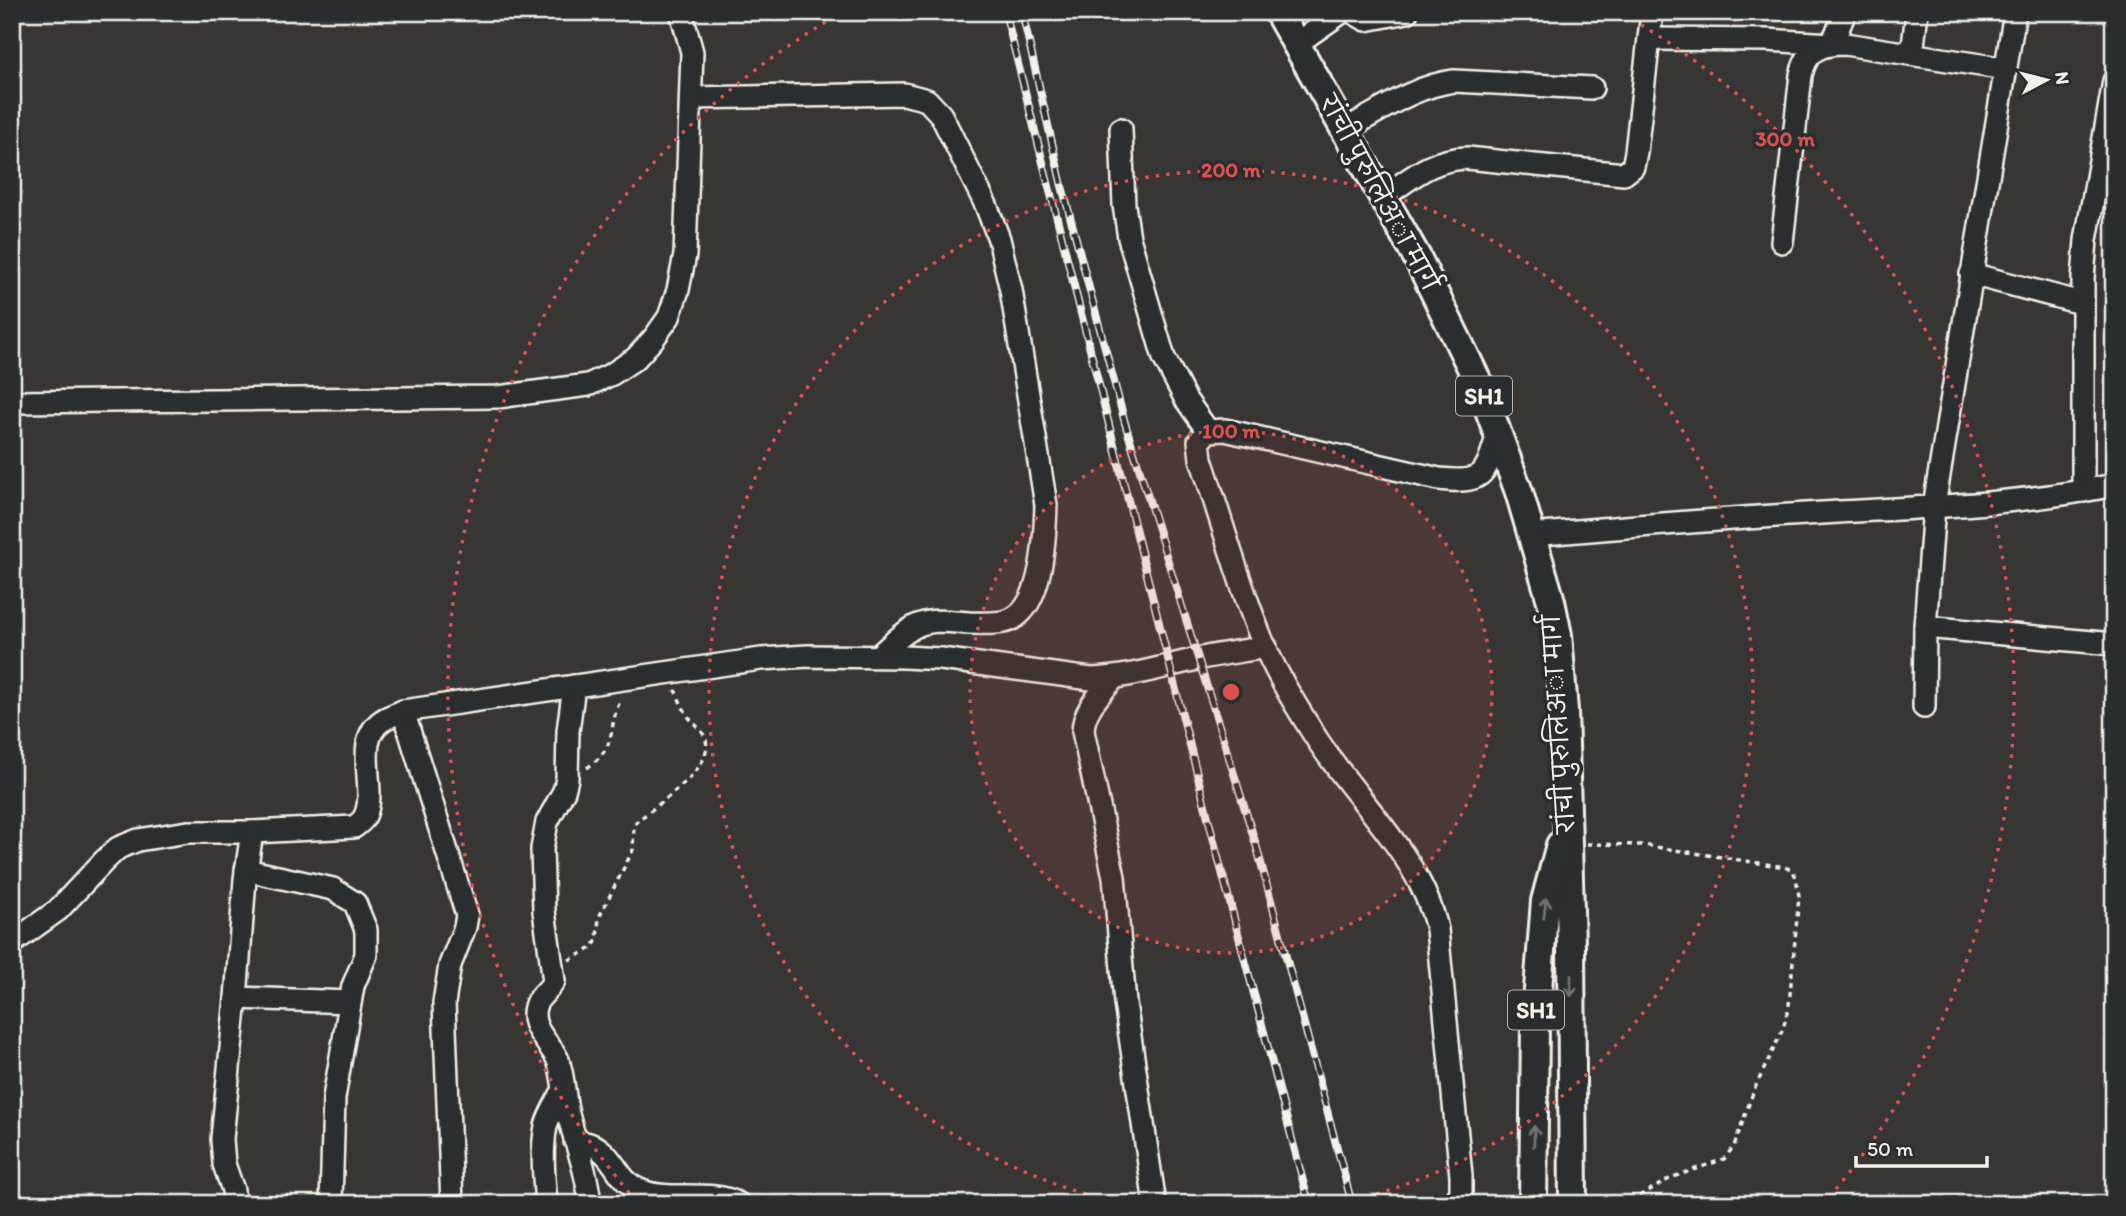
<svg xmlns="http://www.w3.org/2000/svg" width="2126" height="1216" viewBox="0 0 2126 1216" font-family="Itim,'Playpen Sans Deva',sans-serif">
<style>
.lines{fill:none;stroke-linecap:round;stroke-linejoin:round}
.minor-casing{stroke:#f4f1e8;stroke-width:26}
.major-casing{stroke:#f4f1e8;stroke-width:32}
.path{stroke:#f4f1e8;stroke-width:3.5;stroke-dasharray:5 5;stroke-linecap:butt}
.minor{stroke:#2a2d2e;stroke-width:21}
.major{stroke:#2a2d2e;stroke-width:26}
.rail-casing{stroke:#f4f1e8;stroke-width:8}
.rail{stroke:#2a2d2e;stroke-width:5;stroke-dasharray:16;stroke-linecap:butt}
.oneway{stroke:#71726f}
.ring{fill:none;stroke:#dc504e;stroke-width:3.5;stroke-dasharray:3.5 7}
.labels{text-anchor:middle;stroke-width:7;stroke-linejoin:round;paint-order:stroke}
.shield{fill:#2a2d2e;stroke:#b7b6b0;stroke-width:2}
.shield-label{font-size:23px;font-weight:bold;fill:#f4f1e8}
.street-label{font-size:24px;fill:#f4f1e8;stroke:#2a2d2e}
.centre{fill:#dc504e;stroke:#2a2d2e;stroke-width:3.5}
.ring-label{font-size:21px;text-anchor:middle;font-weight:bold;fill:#dc504e;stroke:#2a2d2e;stroke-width:7;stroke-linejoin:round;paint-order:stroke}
</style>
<rect width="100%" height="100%" fill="#373635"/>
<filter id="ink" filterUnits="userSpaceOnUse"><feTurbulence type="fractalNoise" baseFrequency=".0143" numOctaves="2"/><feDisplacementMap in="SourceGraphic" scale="14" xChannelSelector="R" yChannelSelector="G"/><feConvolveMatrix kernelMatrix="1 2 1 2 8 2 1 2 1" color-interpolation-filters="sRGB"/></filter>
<g filter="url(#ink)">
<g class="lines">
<g class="minor-casing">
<g id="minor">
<polyline points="1352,12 1366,20 1407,12"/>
<polyline points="1650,39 1766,40 1832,44 1845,12"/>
<polyline points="1296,44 1342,12"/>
<polyline points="1912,54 1917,12"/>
<path d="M691,98L904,94L927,100L941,115L986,205L999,239L1011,290L1046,505C1045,535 1043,604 1012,619C1001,625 981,623 969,623C952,622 932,618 916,626C902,633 890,646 878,656"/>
<polyline points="1121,129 1124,205 1129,238 1164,358 1186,400 1208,431"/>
<path d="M1345,130C1380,111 1414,86 1454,81L1592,88"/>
<path d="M1383,197C1412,178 1430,159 1467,158L1624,174L1633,167L1636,152L1652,12"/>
<path d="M1782,242L1801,75C1807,50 1819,44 1845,44L2006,69"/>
<polyline points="1971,274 2081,303"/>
<polyline points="12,402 498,397 588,385 612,374 636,358 654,338 669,317 678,290 685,255 692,52 681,12"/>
<polyline points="2083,491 2083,279 2086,240 2114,81"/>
<path d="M1531,535C1634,526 1736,518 1839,512C1931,507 2023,504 2114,485"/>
<polyline points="1925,627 2114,644"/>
<path d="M1114,678C1100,695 1084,708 1083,731L1114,877L1125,1003L1155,1204"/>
<path d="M574,686L568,731L567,779L564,791L547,822L542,849L544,911L554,981C549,991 537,997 535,1007C529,1029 551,1044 558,1060C564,1077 564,1097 568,1114C576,1144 587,1172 590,1204"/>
<polyline points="1924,707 1925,627 1934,506 2015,12"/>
<polyline points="403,711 467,915 465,927 450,965 444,1003 452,1204"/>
<polyline points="246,870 333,889 355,903 366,930 366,955 353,986 334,1098 331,1204"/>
<path d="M12,943L58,910L104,861L118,848L138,840L188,832H252L354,827C358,824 363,821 365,816C378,788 352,740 383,720C389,716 397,714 403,711L761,659L808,656L904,657L941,659L1091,679C1128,678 1161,667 1197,659C1219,654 1243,651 1266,647"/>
<polyline points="236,998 350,1002"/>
<path d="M575,1141C618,1145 610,1179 642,1191C670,1202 713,1189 739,1204"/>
<polyline points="234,1204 233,1190 224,1164 222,1139 236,998 245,879 252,832"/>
<path d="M546,1204C544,1179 541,1151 546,1126C549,1114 557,1102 563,1091"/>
<path d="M1453,1204L1461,1193V1176L1437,929C1420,854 1352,797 1313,733C1293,701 1271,665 1258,630C1236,574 1220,516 1201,459L1199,441L1208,431L1225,430L1439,479C1486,484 1485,474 1498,434"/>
</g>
</g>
<g class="major-casing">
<g id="major">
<polyline points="1278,12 1418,259 1481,388 1519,492 1551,601 1558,635 1564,711 1571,945 1573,1204"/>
<polyline points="1533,1204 1535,1027 1545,901 1560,845"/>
</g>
</g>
<g class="path">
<path d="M587,768C620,744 606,729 621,699"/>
<polyline points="1587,844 1643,845 1785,867 1793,871 1796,877 1799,896 1789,1005 1783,1029 1754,1090 1734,1146 1724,1159 1673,1177 1625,1204"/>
<path d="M569,960L592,948L597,940L599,917L633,850L634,824C652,807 714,771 706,740C704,730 692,724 687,714C682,707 679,698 675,690"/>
</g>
<use href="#minor" class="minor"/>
<use href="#major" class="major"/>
<g class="rail-casing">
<g id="rail">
<polyline points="1005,12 1217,853 1309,1204"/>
<polyline points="1022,12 1062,186 1125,423 1257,848 1352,1204"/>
</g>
</g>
<use href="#rail" class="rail"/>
</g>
<defs><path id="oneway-shaft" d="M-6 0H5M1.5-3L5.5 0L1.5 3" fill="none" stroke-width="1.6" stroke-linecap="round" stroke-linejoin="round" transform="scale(1.75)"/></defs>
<g class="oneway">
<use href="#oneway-shaft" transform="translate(1545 908) rotate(-83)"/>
<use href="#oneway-shaft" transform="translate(1571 986) rotate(90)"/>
<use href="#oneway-shaft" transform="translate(1534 1136) rotate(-89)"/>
</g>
</g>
<circle cx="1231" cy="692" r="261" fill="#dc504e" fill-opacity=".12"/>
<g class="ring">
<circle cx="1231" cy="692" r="261"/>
<path d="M1127 1204A522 522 0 1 1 1335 1204"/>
<path d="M636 1201A783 783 0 0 1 839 14M1623 14A783 783 0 0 1 1826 1201"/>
</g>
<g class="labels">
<g class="shield">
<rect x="1456" y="376.5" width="56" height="39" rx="5"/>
<rect x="1508" y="990.5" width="56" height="39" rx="5"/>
</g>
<g class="shield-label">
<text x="1484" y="404">SH1</text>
<text x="1536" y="1018">SH1</text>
</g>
<g class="street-label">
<text transform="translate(1379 193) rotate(61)" y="8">रांची पुरुलिअा मार्ग</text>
<text transform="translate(1559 724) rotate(-94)" y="8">रांची पुरुलिअा मार्ग</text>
</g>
</g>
<circle cx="1231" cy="692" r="10" class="centre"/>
<g class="ring-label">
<text x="1785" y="146">300 m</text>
<text x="1231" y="177">200 m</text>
<text x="1231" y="438">100 m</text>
</g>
<rect width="2126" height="1216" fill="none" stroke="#2a2d2e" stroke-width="42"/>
<rect x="21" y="21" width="2084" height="1174" fill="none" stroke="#f4f1e8" stroke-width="2.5" filter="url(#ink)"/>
<g transform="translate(2046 80) rotate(83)" stroke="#2a2d2e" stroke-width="5" paint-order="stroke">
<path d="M0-5L12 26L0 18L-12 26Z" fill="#f4f1e8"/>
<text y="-10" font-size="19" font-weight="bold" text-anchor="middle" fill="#f4f1e8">N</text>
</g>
<path d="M1856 1156v10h131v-10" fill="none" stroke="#f4f1e8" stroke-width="3.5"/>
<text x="1867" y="1156" font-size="21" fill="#f4f1e8" stroke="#2a2d2e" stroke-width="5" paint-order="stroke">50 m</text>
</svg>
